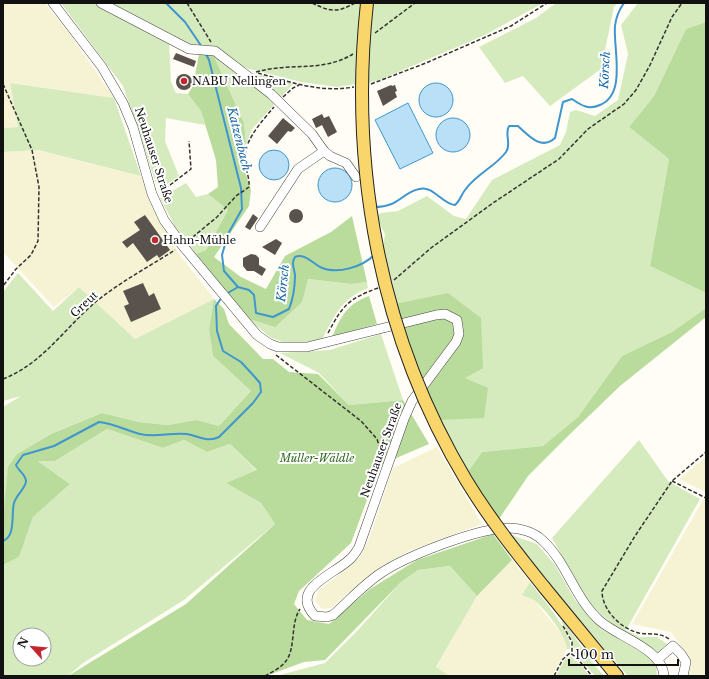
<svg xmlns="http://www.w3.org/2000/svg" width="709" height="679" viewBox="0 0 709 679" font-family="'Libre Baskerville',serif">
<style>
.farmland{fill:#f6f3d4}
.green{fill:#d5ebbd;fill-rule:evenodd}
.forest{fill:#b9dc9c}
.water{fill:#b9e0f7;stroke:#3f96cf}
.lines{fill:none;stroke-linecap:round;stroke-linejoin:round}
.stream{stroke:#3f96cf;stroke-width:2}
.building{fill:#5a524d}
.minor-casing{stroke:#444;stroke-width:10}
.major-casing{stroke:#222;stroke-width:14}
.path{stroke:#333;stroke-width:1.5;stroke-dasharray:4 2;stroke-linecap:butt}
.minor{stroke:#fff;stroke-width:9}
.major{stroke:#f9d66b;stroke-width:12}
.major-bridge-casing{stroke:#222;stroke-width:14;stroke-linecap:butt}
.major-bridge{stroke:#f9d66b;stroke-width:12}
.poi-dot{fill:#c4262e;stroke:#fff;stroke-width:1.5}
.labels{text-anchor:middle;stroke-width:4;stroke-linejoin:round;paint-order:stroke}
.poi-label{font-size:11px;fill:#111;stroke:#fff;text-anchor:start}
.street-label{font-size:11px;fill:#111;stroke:#fff}
.park-label{font-size:11px;font-style:italic;fill:#2f6b1f;stroke:#fff}
.water-label{font-size:12px;font-style:italic;fill:#1768a6;stroke:#fff}
</style>
<rect width="100%" height="100%" fill="#fffdf5"/>
<g class="farmland">
<polygon points="3,3 45,3 69,33 114,98 10,83 18,127 3,128"/>
<polygon points="37,150 141,176 150,202 179,254 214,299 135,339 79,287 54,307 3,252 3,152"/>
<polygon points="437,447 482,524 409,551 372,573 331,608 322,609 315,601 318,591 349,567 361,556 371,533 393,468"/>
<polygon points="706,457 706,492 679,479"/>
<polygon points="706,495 706,676 687,676 689,666 686,653 671,632 632,624"/>
<polygon points="512,560 530,582 526,587 534,600 563,636 567,649 552,676 449,676 436,668 477,596"/>
</g>
<g class="green">
<polygon points="61,3 96,3 169,41 171,82 176,93 188,94 201,111 205,125 166,118 165,141 179,176 166,185 156,183 123,86"/>
<polygon points="108,3 543,3 485,35 377,81 337,87 301,82 238,66 207,47 186,43"/>
<polygon points="556,3 618,3 614,7 601,69 550,106 523,76 505,83 479,47 536,18"/>
<polygon points="638,3 706,3 706,22 686,29 654,96 629,127 669,159 650,266 706,293 706,308 672,332 622,356 578,417 543,446 482,452 467,473 438,420 464,378 391,305 383,248 385,234 376,217 381,213 398,211 427,196 454,216 466,219 492,180 560,145 566,132 570,112 576,110 595,116 618,100 628,54 621,25"/>
<polygon points="213,54 235,71 252,73 293,84 252,129 246,145 244,123"/>
<polygon points="10,83 114,98 141,176 38,150 3,152 3,128 18,127"/>
<polygon points="186,183 196,197 208,194 228,210 206,250 196,254 175,226 160,198"/>
<polygon points="18,273 53,311 79,287 135,339 214,299 209,329 213,356 251,391 219,426 197,420 167,425 139,422 102,413 51,434 17,454 3,520 3,407 21,396 3,401 3,292"/>
<path d="M307,279L351,284L367,282L368,288C342,298 334,316 322,340L287,344L270,337L247,318L302,302Z"/>
<polygon points="381,334 403,400 349,405 319,373 280,353 330,350"/>
<path d="M107,429L163,448L184,440L207,452L230,444L257,471L226,483L261,503L275,524L184,600L83,663L68,676H4L3,565L19,557L33,517L70,484L37,460L55,461ZM20,635H44V659H20Z"/>
<path d="M639,440L668,481L700,499L626,630L639,637H657L667,644L658,653C631,638 605,622 585,597C573,581 563,557 552,538Z"/>
<polygon points="511,535 537,544 555,565 575,600 601,629 645,654 656,665 657,676 628,676 574,614"/>
<polygon points="450,566 477,596 436,667 449,676 276,676 325,663 358,630 401,582 418,570"/>
<path d="M530,582C538,593 575,636 570,649H567C565,634 546,610 534,600C531,598 526,597 522,595Z"/>
<polygon points="563,620 591,661 604,676 595,676 575,653 572,640 561,621"/>
<polygon points="571,657 576,660 590,676 556,676 565,659"/>
</g>
<g class="forest">
<polygon points="706,22 706,293 650,266 669,159 629,127 654,96 686,29"/>
<polygon points="199,54 213,54 244,123 246,145 243,157 244,169 251,190 249,206 214,257 241,277 266,289 285,256 331,232 352,216 367,282 351,284 308,279 302,302 275,327 247,318 196,254 206,250 228,210 208,194 218,187 216,160 201,111 188,94 193,86"/>
<polygon points="448,293 481,318 483,368 465,378 488,388 484,418 438,420 391,305"/>
<path d="M369,296L377,324L332,337C341,316 347,304 369,296Z"/>
<polygon points="214,299 224,309 229,324 263,359 273,359 289,372 318,374 349,405 403,400 429,444 380,465 351,543 299,591 294,604 307,620 329,624 370,589 417,560 493,534 512,560 477,596 450,566 418,570 401,582 325,660 304,662 266,676 68,676 186,604 275,524 261,503 226,483 257,470 230,444 207,452 184,440 163,448 107,429 55,461 38,461 70,484 33,517 19,557 3,565 3,520 8,467 17,454 51,434 102,413 139,422 167,425 197,420 219,426 251,391 213,356 209,329"/>
<polygon points="706,308 706,317 620,386 567,437 528,476 499,519 467,473 482,452 543,446 578,417 622,356 672,332"/>
</g>
<g class="water">
<circle cx="436" cy="100" r="17"/>
<polygon points="408,103 433,153 400,169 375,120"/>
<circle cx="453" cy="135" r="17"/>
<circle cx="274" cy="165" r="15"/>
<circle cx="335" cy="185" r="17"/>
</g>
<g class="lines">
<g class="stream">
<polyline points="166,3 185,22 202,47"/>
<polyline points="206,54 209,60 241,188 242,209 228,234 222,255 224,271 238,287"/>
<path d="M374,207C400,207 401,193 419,189C433,185 442,204 455,205C460,201 461,195 465,190C476,174 495,167 506,152C512,144 504,134 509,126H518C528,135 541,151 555,138L563,102L572,99C582,106 589,110 600,105C627,94 613,49 615,26C616,17 619,10 624,3"/>
<path d="M226,294L238,287L249,290L254,295L256,313L273,317L289,309C293,299 295,286 295,275C294,268 291,263 295,257C304,253 313,263 320,267C337,275 363,267 375,254"/>
<path d="M3,541C16,536 11,514 14,503C16,495 26,488 26,481C26,475 18,470 16,465L23,455L54,446L99,422C113,423 127,431 140,434C156,438 171,432 187,434C199,436 207,443 219,437L253,403L261,392L260,383L253,375L241,362L223,351L217,331L216,306L222,297"/>
</g>
</g>
<g class="building">
<polygon points="176,53 196,61 194,67 173,59"/>
<circle cx="184" cy="82" r="8"/>
<polygon points="391,85 392,86 395,85 397,91 395,92 397,97 383,106 377,91"/>
<polygon points="322,114 324,118 329,116 337,132 328,137 322,125 316,128 312,119"/>
<polygon points="283,118 295,128 291,132 288,131 277,144 268,136"/>
<circle cx="296" cy="216" r="7"/>
<polygon points="253,214 258,218 250,230 245,227"/>
<polygon points="145,215 170,250 159,258 157,255 147,262 133,243 127,248 122,242 140,230 134,222"/>
<polygon points="276,239 282,243 275,255 262,247"/>
<polygon points="251,254 256,255 259,258 259,265 266,269 262,276 254,271 247,271 243,266 243,258"/>
<polygon points="143,283 149,296 154,293 161,309 131,322 124,306 129,304 123,291"/>
</g>
<g class="lines">
<g class="minor-casing">
<g id="minor">
<path d="M53,3L102,67L123,103L133,127L152,194L164,220L182,245L257,335L270,344L278,347H307L436,315L445,314L457,320L459,334L456,342L412,401L404,419L359,547C356,552 354,556 349,560C333,575 289,589 315,616L327,617L333,615C349,601 363,585 381,573C407,556 477,528 509,528C520,528 534,532 542,540C567,562 574,598 600,621C618,637 663,649 664,676"/>
<polyline points="101,3 189,49 215,51 271,94 312,134 324,151 330,156 346,163 356,177"/>
<polyline points="260,227 298,169 324,151"/>
<polyline points="658,659 673,646 681,654 686,662 683,676"/>
</g>
</g>
<g class="major-casing">
<polyline id="major" points="544,587 617,676"/>
</g>
<g class="path">
<polyline points="187,3 211,42"/>
<path d="M312,3C331,12 336,13 355,3"/>
<polyline points="375,33 415,3"/>
<path d="M256,72C290,62 322,73 353,54"/>
<path d="M258,73C290,82 320,93 354,87"/>
<polyline points="3,84 32,150 39,187 38,241 31,255 16,269 3,286"/>
<polyline points="371,84 426,63 511,26 547,3"/>
<polyline points="283,97 293,88 299,85"/>
<polyline points="159,190 170,185 191,169 189,141"/>
<path d="M188,241L217,217L236,196L249,187C250,178 245,169 245,159C244,140 263,120 274,107"/>
<polyline points="394,280 431,248 493,203 559,159 588,129 624,104 636,90 650,65 672,17 682,3"/>
<path d="M328,333C343,305 348,299 378,288"/>
<polyline points="276,355 361,421 377,439 382,455"/>
<path d="M3,379C44,363 65,327 98,300C122,281 150,266 175,250"/>
<polyline points="672,481 706,498"/>
<polyline points="563,626 572,642 572,654"/>
<path d="M669,639C659,632 651,635 639,633C621,629 602,610 602,591L635,536L672,481L706,452"/>
<path d="M265,676C272,672 281,668 286,661C296,648 290,624 300,609"/>
<polyline points="554,676 563,659 570,653 576,657 592,676"/>
</g>
<use href="#minor" class="minor"/>
<use href="#major" class="major"/>
<g class="major-bridge-casing">
<path id="major-bridge" d="M367,3C349,168 380,337 466,480C489,518 516,552 544,587"/>
</g>
<use href="#major-bridge" class="major-bridge"/>
</g>
<g class="poi-dot">
<circle cx="184" cy="81" r="4"/>
<circle cx="155" cy="240" r="4"/>
</g>
<g class="labels">
<g class="poi-label">
<text x="192" y="85">NABU Nellingen</text>
<text x="163" y="244">Hahn-Mühle</text>
</g>
<g class="street-label">
<text transform="translate(154 155) rotate(72)" y="4">Neuhauser Straße</text>
<text transform="translate(84 304) rotate(-43)" y="4">Greut</text>
<text transform="translate(381 450) rotate(-70)" y="4">Neuhauser Straße</text>
</g>
<g class="park-label">
<text x="317" y="462">Müller-Wäldle</text>
</g>
<g class="water-label">
<text transform="translate(605 70) rotate(-87)" y="4">Körsch</text>
<text transform="translate(239 139) rotate(76)" y="4">Katzenbach</text>
<text transform="translate(283 283) rotate(-84)" y="4">Körsch</text>
</g>
</g>
<rect width="709" height="679" fill="none" stroke="#111111" stroke-width="8"/>
<g transform="translate(32 647) rotate(297)"><circle r="19" fill="#ffffff" stroke="#a0a0a0"/>
<path d="M0-3L7 15L0 10L-7 15Z" fill="#c4262e"/>
<text y="-6" font-size="11" font-weight="bold" text-anchor="middle" fill="#111111">N</text>
</g>
<path d="M569 659v6h109v-6" fill="none" stroke="#111111" stroke-width="2"/>
<text x="575" y="659" font-size="12" fill="#111111" stroke="#ffffff" stroke-width="3" paint-order="stroke">100 m</text>
</svg>
